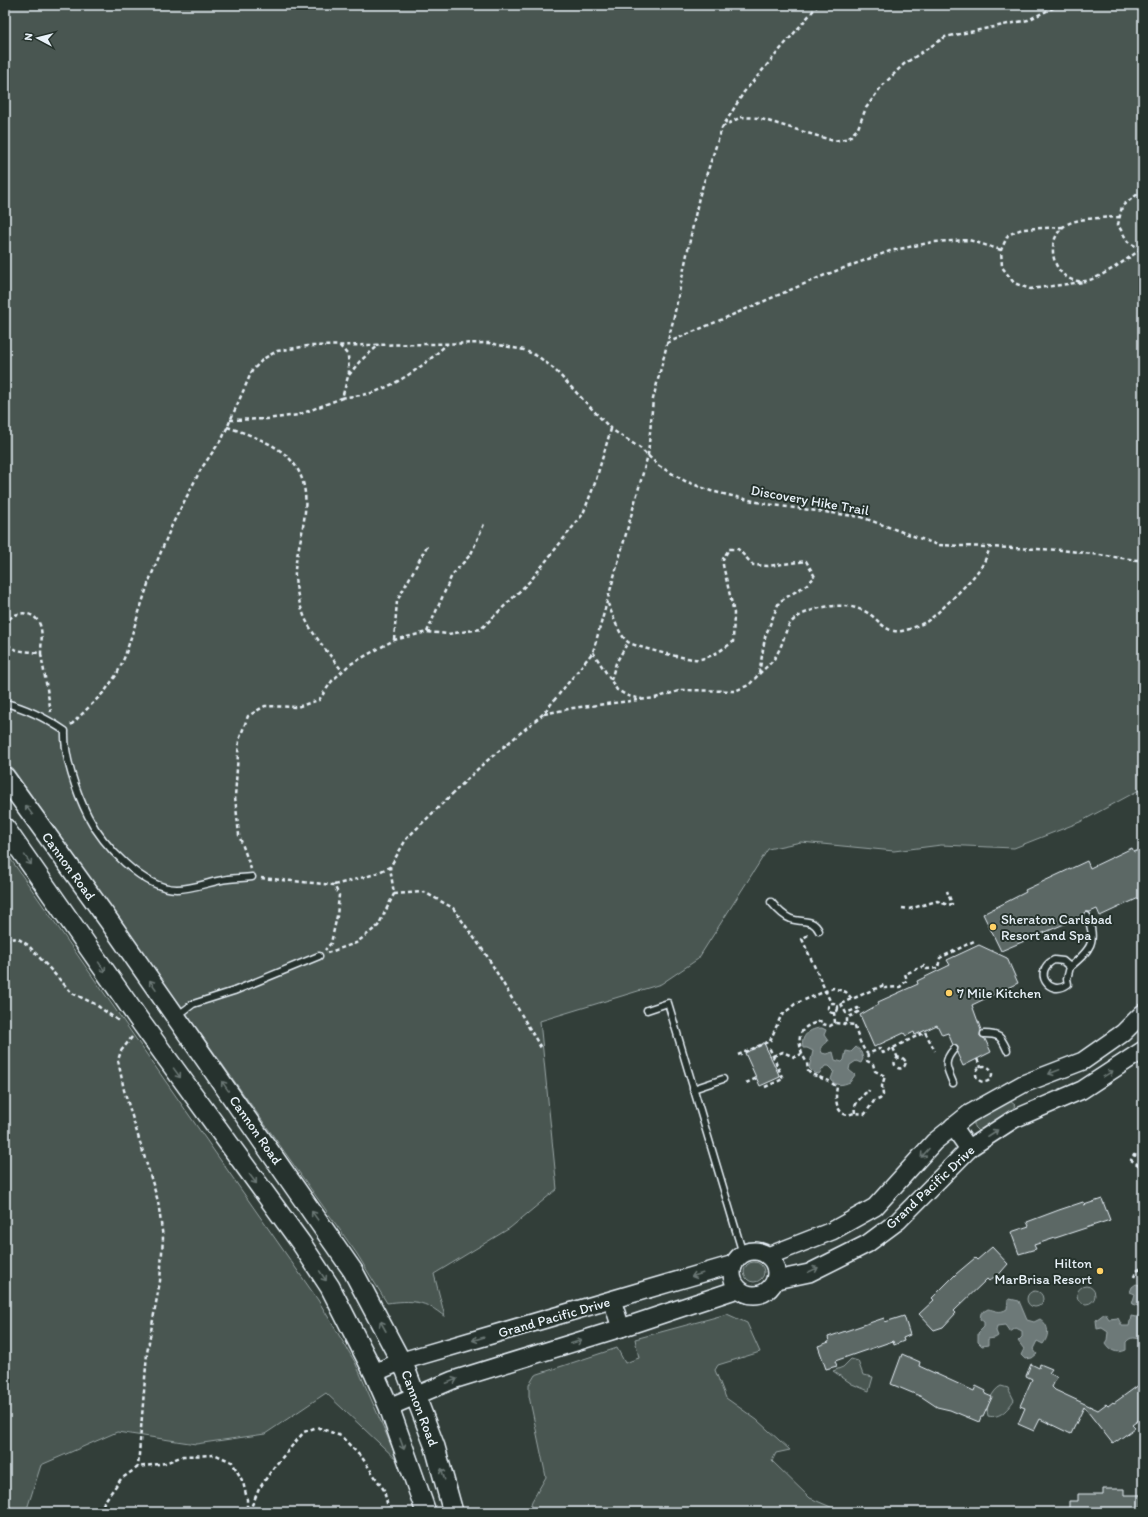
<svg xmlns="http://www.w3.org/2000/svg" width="1148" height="1517" viewBox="0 0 1148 1517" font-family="Itim,sans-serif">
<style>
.green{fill:#495651;stroke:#98a4a4}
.water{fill:#6d7978;stroke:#9ea9ab}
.building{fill:#5c6865;stroke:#e8f1f8}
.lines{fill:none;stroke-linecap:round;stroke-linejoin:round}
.lane-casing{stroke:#e8f1f8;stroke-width:9}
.secondary-casing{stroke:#e8f1f8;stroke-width:20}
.primary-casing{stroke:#e8f1f8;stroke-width:22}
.path{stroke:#e8f1f8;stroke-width:2.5;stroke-dasharray:4 3;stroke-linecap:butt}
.lane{stroke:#26332d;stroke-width:6}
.secondary{stroke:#26332d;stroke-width:17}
.primary{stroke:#26332d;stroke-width:19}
.oneway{stroke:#6a7674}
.poi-dot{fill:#ffd166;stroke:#26332d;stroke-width:1.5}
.labels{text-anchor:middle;stroke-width:4;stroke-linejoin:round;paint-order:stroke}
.street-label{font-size:14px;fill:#e8f1f8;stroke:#26332d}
.poi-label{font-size:14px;fill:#e8f1f8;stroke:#26332d;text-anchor:start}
</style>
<rect width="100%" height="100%" fill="#323e39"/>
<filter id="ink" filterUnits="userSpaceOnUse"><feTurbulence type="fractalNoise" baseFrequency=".025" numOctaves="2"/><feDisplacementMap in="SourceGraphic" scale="8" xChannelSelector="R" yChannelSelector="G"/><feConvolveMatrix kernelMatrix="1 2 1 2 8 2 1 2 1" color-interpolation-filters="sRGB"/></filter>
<g filter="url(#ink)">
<g class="green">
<path d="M5,5H1143V788L1080,822L1014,848L941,845L894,851L801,842L768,849L698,959L661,984L540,1021L557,1189L510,1228L434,1274L445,1317C425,1300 412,1300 387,1303L357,1254L5,758Z"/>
<polygon points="5,851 318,1300 355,1362 398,1461 326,1393 265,1434 196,1444 117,1432 41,1465 26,1512 5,1512"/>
<polygon points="1010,1101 1015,1105 1012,1112 981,1130 978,1131 974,1127 974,1122 979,1119"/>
<circle cx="754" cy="1272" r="10"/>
<circle cx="1086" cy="1295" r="9"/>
<circle cx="1035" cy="1299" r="8"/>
<polygon points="727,1314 747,1323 760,1352 718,1365 715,1370 726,1398 757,1420 790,1450 776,1453 772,1461 810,1498 833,1508 855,1512 529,1512 532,1501 546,1477 529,1396 529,1385 535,1375 617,1348 625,1363 639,1358 635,1339"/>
<polygon points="851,1359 858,1361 863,1375 873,1377 869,1391 852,1384 833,1371 843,1367"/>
<path d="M1001,1386L1008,1388L1014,1400C1008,1409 1000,1419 988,1416C985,1407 992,1390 1001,1386Z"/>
</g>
<g class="water">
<path d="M822,1028L826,1030L824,1035L828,1041C825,1046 818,1044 822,1053L826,1054L833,1052L835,1060L842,1062L844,1060L846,1051L851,1052L856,1047L861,1051L863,1059L861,1063L856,1061L850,1065L849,1070L855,1075L850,1082C843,1085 835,1087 831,1079L834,1071L829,1066H825L819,1074L814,1073L809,1068L813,1051L807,1048H803C800,1036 810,1028 822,1028Z"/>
<path d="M1136,1284L1143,1286V1340C1136,1338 1131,1336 1126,1342V1350C1117,1354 1110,1351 1105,1343L1107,1340L1108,1332L1102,1328L1097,1329L1096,1320L1105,1313L1109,1319L1118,1318L1122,1326H1129L1131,1316L1136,1317L1142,1313L1141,1307L1132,1304L1135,1294L1130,1292L1132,1287Z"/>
<path d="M1010,1299L1019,1301L1027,1320L1034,1322L1040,1319C1049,1325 1050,1335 1043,1344L1037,1341L1033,1349L1037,1354L1032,1358L1025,1359L1021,1355L1024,1349L1018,1341L1022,1337V1331L1016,1328L1010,1332L1005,1325L997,1326L996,1331L998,1336L995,1338L988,1339V1345L982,1346L978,1342V1333L984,1327V1322L980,1319L981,1313L988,1309C995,1310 999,1314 1007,1309L1008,1300Z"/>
</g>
<g class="building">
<polygon points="1132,848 1134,852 1143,848 1143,896 1100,916 1097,909 1090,912 1085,912 1083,916 1001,951 983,914 1026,892 1025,890 1087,861 1090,868"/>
<polygon points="979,945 1007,958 1018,983 972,1005 981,1030 980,1036 985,1039 991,1052 963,1066 957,1053 958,1047 953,1045 948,1033 942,1035 937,1025 915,1035 914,1032 906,1036 904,1033 874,1047 860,1015 879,1004 878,1002 918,984 917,981 950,965 947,960"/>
<polygon points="764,1043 780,1077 760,1086 745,1053"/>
<polygon points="1102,1199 1110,1220 1034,1245 1036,1249 1019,1254 1011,1232 1029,1226 1027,1222 1059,1210 1083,1202 1084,1205"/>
<polygon points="992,1247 1008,1264 995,1279 994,1277 989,1281 987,1279 954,1311 956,1313 943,1327 934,1330 919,1314 934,1300 932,1298 956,1274 975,1258 977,1260"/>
<polygon points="904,1316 910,1335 903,1338 904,1341 894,1345 893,1341 858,1353 835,1361 837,1366 826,1369 818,1346 829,1342 828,1337 884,1318 885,1322"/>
<polygon points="902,1354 920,1362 919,1366 974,1391 976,1386 986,1391 985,1394 992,1397 983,1417 981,1417 979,1422 950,1410 937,1407 922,1397 891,1384"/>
<polygon points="1031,1364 1039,1368 1040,1364 1052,1369 1049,1373 1057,1377 1052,1387 1055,1390 1098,1410 1106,1404 1108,1406 1113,1402 1114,1403 1143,1382 1143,1417 1132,1425 1135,1428 1113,1444 1084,1407 1071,1434 1040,1419 1034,1431 1018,1424 1025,1408 1020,1406 1032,1379 1026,1376"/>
<polygon points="1103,1489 1124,1489 1124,1495 1143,1495 1143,1512 1069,1512 1069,1501 1078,1501 1078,1494 1103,1494"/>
</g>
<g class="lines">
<g class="lane-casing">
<g id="lane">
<path d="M5,703C26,708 47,719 65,731C64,757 76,792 88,816C102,844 143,889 177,889C194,889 211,881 228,879C236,878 244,878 252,877"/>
<path d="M771,902C776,908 783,916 791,919C802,923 813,918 819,931"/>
<path d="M1054,960L1063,961L1070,967L1067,979L1068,984C1049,998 1032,971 1054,960Z"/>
<path d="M1070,967C1090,950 1098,942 1087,916"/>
<polyline points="647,1010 668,1003 743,1254"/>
<polyline points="177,1016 193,1004 234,991 319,956"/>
<path d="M984,1034C1000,1034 1001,1037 1007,1050"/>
<path d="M953,1083C947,1068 942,1063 954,1049"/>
<polyline points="693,1089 723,1079"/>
</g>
</g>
<g class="secondary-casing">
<g id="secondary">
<polyline points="953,1126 969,1149"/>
<circle cx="754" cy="1273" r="22"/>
<polyline points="768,1256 832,1231 875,1207 934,1142 969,1114 1023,1084 1083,1061 1123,1033 1143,1013"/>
<polyline points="776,1280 809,1273 867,1244 898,1221 971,1147 1014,1119 1082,1090 1143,1050"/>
<polyline points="612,1300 621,1328"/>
<polyline points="374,1373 402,1361 734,1264"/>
<polyline points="389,1407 453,1380 621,1328 738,1289"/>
</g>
</g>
<g class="primary-casing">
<g id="primary">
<polyline points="5,777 109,921 353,1271 406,1371 435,1447 453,1512"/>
<polyline points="5,828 142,1024 301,1243 330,1287 374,1373 389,1407 426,1512"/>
</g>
</g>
<g class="path">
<polyline points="722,127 741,117 758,118 834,141 849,138 858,128 866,108 881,87 904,64 945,37 1028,20 1059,5"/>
<polyline points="1143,190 1122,206 1118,225 1128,242 1143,250"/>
<path d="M1120,217C1105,218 1074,217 1063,227C1042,246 1056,285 1085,281C1100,279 1129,258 1141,249"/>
<polyline points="1063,227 1022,229 1008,235 1001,250 1002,267 1014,283 1030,289 1083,282"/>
<polyline points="667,343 825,275 890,251 933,242 969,240 1001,250"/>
<polyline points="349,375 360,361 379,345"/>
<path d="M342,398C352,396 365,395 375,392C403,381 426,364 447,344"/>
<polyline points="230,420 267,419 298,415 342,398 349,373 348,355 339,345"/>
<path d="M227,427C282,445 315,462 303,526C301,542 294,562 295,577C296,588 299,603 303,613C310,633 330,654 342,671"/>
<path d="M5,625C12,610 34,609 40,625C43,634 41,645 41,654C27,649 13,655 5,640"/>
<polyline points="427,632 452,575 471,554 484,524"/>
<polyline points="394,640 397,601 427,546"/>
<polyline points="593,652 617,690 628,696 642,699"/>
<polyline points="41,654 51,712"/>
<path d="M759,674C766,667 773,662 777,654C788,635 782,623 805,613C825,604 853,602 871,615C879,621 884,629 894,631C902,633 918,626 926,622C935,617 971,581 978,571C984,564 987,556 990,547"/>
<polyline points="611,680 616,663 628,642"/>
<path d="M544,714L573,708L655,698L682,690L735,691L749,685L759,674L765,637L779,602L806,585L815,577L806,561L768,566L753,565L738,549H729L723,559V565L734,613L733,642C723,649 712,657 700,659C691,661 635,647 628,642C618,634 613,615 608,604"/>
<polyline points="71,725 105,691 117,674 125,656 149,581 172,525 201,469 223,437 252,371 263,359 277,351 308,346 489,343 524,350 539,357 554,369 611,429 640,448 659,466 685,481 711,491 766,504 861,517 938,545 1062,550 1137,560 1143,559"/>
<polyline points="251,869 239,835 235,797 239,740 248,716 265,706 297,707 319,700 332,681 349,665 394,640 427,632 448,634 481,629 531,580 583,514 595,483 611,429"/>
<polyline points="261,878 334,885 339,895 337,916 331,943 325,950"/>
<polyline points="334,885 372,875 390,867 407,838 482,765 543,714 593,652 648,455 653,399 673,321 699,197 722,128 744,92 818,5"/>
<polyline points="394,894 424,892 453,908 487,956 541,1048"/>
<polyline points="902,908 909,909 937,901 948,905 952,904 947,891"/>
<polyline points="808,935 802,939 831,1003"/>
<polyline points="5,940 17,938 28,945 72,993 95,1004 120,1022"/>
<polyline points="327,953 356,943 378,926 394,894 390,867"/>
<circle cx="833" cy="1008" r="5"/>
<polyline points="841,1004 846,1013 858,1008 860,1011 847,1018 847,1025"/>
<polyline points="841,1004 851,999"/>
<polyline points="834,1012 835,1023"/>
<polyline points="132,1037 121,1051 118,1060 124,1090 158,1201 163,1238 160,1281 147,1353 138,1467"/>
<polyline points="893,1048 898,1058"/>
<path d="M802,1054C796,1033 801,1026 822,1021L823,1024L830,1026L835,1023L855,1025C855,1031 863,1051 868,1054"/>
<polyline points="738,1055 770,1041 781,1016 795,1004 833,988 846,992 852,999 884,985 885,988 900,987 907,980 905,974 924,966 927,969 938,968 940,958 974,941"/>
<path d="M773,1056L783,1052L794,1057L802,1054L807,1063L808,1071L811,1074L829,1081L837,1087C835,1097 835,1113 848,1115L854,1113L865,1114L874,1101L880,1099L883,1095L882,1086L885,1076L875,1071L873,1064L867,1061L868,1054L881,1048L883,1053L925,1032L935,1051"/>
<circle cx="900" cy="1063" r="5.5"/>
<polyline points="977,1059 981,1067"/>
<circle cx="984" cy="1074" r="8"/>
<polyline points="746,1083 757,1078"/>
<polyline points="765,1087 783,1079 769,1047"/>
<path d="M855,1113C853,1103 860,1100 865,1093H868L869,1090"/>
<polyline points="1143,1158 1134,1155 1131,1160 1143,1168"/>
<polyline points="1134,1277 1136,1272 1143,1266"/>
<polyline points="101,1512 104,1502 121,1479 138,1467 165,1463 183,1456 216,1455 232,1462 243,1482 247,1499 247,1512"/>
<polyline points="249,1512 259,1489 274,1467 304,1432 317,1427 341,1436 363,1459 384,1490 389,1512"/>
</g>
<use href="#lane" class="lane"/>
<use href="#secondary" class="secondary"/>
<use href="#primary" class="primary"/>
</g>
<defs><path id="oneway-shaft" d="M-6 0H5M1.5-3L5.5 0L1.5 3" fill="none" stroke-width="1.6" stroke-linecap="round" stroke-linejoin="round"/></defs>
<g class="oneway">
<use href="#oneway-shaft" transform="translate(29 810) rotate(-126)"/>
<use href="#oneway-shaft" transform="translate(28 860) rotate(55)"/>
<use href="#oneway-shaft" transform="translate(102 967) rotate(55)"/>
<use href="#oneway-shaft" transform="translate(153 985) rotate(-125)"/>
<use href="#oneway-shaft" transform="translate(1054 1072) rotate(159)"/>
<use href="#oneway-shaft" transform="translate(177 1073) rotate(54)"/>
<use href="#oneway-shaft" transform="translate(1108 1074) rotate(-32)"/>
<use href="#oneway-shaft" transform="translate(225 1086) rotate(-125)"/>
<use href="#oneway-shaft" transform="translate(993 1133) rotate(-33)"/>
<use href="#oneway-shaft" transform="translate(925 1153) rotate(132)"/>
<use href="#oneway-shaft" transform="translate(253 1179) rotate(53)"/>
<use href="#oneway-shaft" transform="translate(315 1216) rotate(-125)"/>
<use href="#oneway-shaft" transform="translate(813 1270) rotate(-25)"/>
<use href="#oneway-shaft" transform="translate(697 1275) rotate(163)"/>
<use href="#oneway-shaft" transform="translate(323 1276) rotate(56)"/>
<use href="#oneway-shaft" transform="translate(383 1326) rotate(-119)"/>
<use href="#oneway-shaft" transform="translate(478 1339) rotate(164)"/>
<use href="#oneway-shaft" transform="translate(576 1342) rotate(-17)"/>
<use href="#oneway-shaft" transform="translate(452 1381) rotate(-22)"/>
<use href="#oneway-shaft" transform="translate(402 1444) rotate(70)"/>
<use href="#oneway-shaft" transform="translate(443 1474) rotate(-106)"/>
</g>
</g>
<g class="poi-dot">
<circle cx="993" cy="927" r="4"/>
<circle cx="949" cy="993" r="4"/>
<circle cx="1100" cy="1271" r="4"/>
</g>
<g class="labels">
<g class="street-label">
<text transform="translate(810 500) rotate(10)" y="5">Discovery Hike Trail</text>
<text transform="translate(69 866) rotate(54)" y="5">Cannon Road</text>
<text transform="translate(256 1130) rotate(55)" y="5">Cannon Road</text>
<text transform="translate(930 1187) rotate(-43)" y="5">Grand Pacific Drive</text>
<text transform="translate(554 1317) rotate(-16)" y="5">Grand Pacific Drive</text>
<text transform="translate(420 1408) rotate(69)" y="5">Cannon Road</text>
</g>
<g class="poi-label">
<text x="1001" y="924">Sheraton Carlsbad<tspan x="1001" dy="16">Resort and Spa</tspan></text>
<text x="957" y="998">7 Mile Kitchen</text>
<text x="1092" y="1268" text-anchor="end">Hilton<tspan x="1092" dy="16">MarBrisa Resort</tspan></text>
</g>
</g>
<rect width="1148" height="1517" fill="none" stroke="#26332d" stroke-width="20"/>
<rect x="10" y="10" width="1128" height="1497" fill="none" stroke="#e8f1f8" stroke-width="1.5" filter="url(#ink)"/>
<g transform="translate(38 38) rotate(277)" stroke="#26332d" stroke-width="3" paint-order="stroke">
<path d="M0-3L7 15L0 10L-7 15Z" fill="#e8f1f8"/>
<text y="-6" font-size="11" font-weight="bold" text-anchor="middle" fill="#e8f1f8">N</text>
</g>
</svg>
